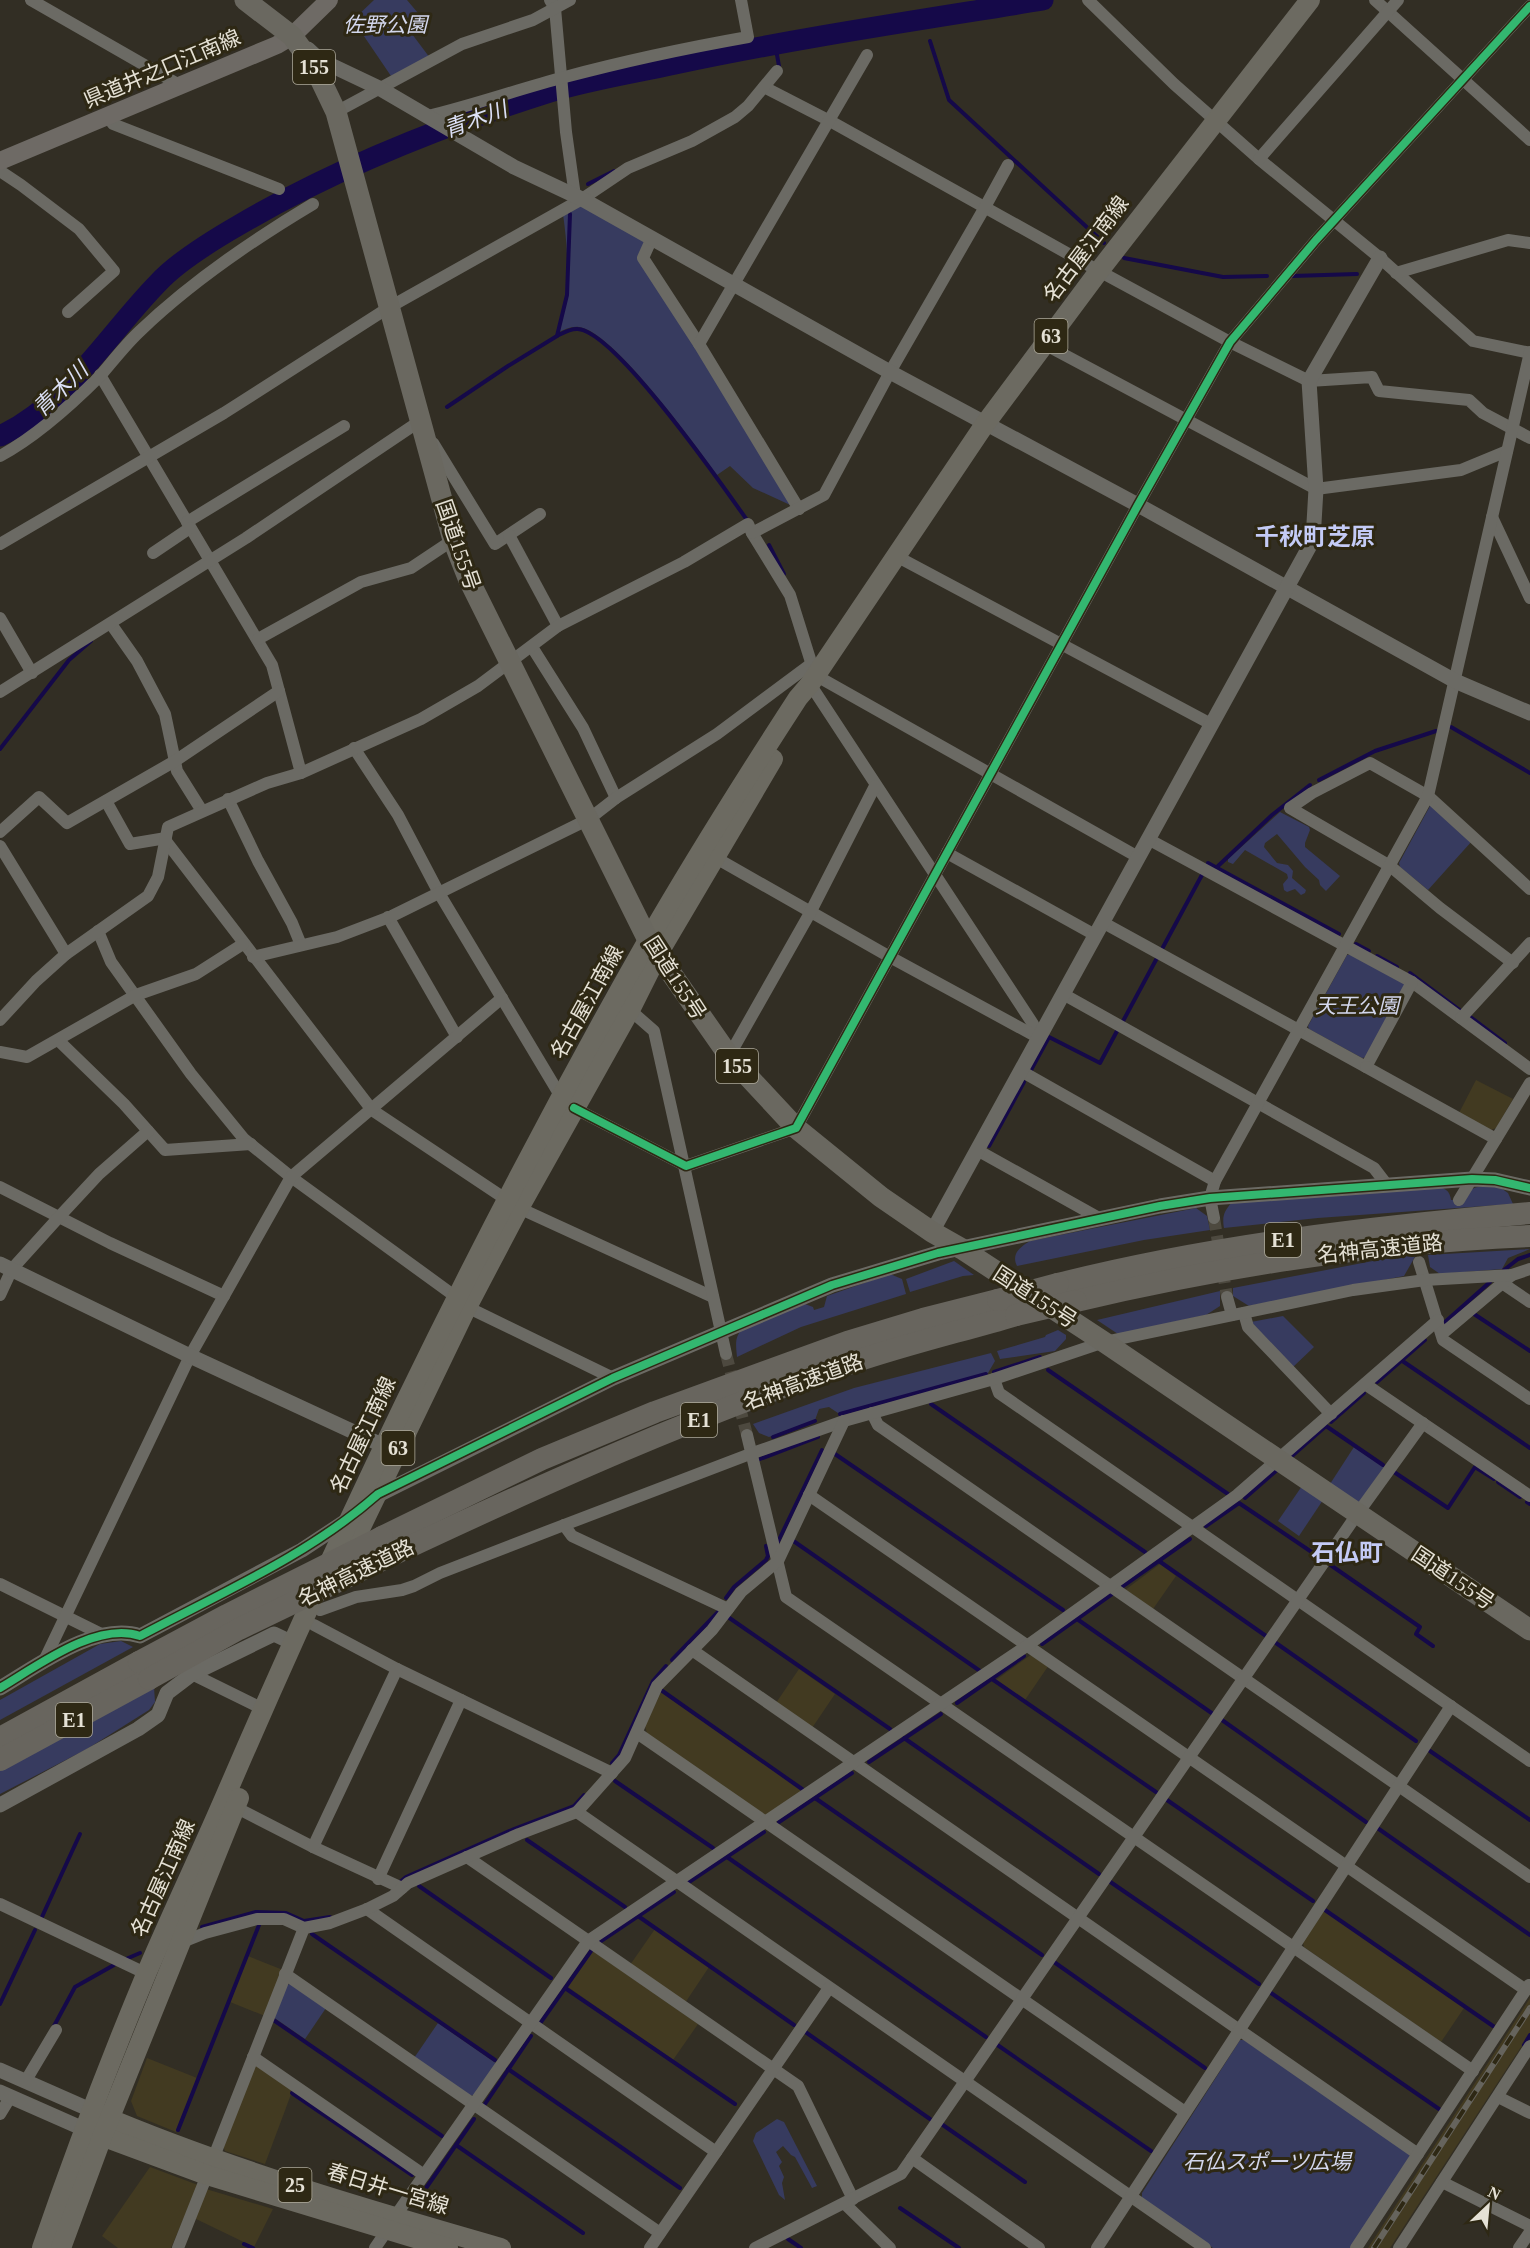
<svg xmlns="http://www.w3.org/2000/svg" width="1530" height="2248" viewBox="0 0 1530 2248" font-family="'Times New Roman','Noto Sans JP',serif">
<style>
.built{fill:#423a21}
.green{fill:#373b5f}
.lines{fill:none;stroke-linecap:round;stroke-linejoin:round}
.stream{stroke:#150949;stroke-width:4}
.river{stroke:#150949;stroke-width:21}
.minor-tunnel{stroke:#4d493f;stroke-width:12;stroke-dasharray:12 6;stroke-linecap:butt}
.minor{stroke:#6b6a64;stroke-width:12}
.tertiary{stroke:#6b6a64;stroke-width:15}
.secondary{stroke:#6e6a65;stroke-width:18}
.primary{stroke:#6c6a61;stroke-width:20}
.trunk{stroke:#6a6860;stroke-width:21}
.motorway{stroke:#68655e;stroke-width:22}
.rail-casing{stroke:#66645d;stroke-width:6}
.rail{stroke:#2e2814;stroke-width:4;stroke-dasharray:11;stroke-linecap:butt}
.motorway-bridge{stroke:#68655e;stroke-width:22}
.cycleway-casing{stroke:#2e2814;stroke-width:11}
.cycleway{stroke:#33b770;stroke-width:8}
.labels{text-anchor:middle;stroke-width:6;stroke-linejoin:round;paint-order:stroke}
.shield{fill:#2e2814;stroke:#aeaa9b;stroke-width:1.5}
.shield-label{font-size:20px;font-weight:bold;fill:#e5e1d5}
.park-label{font-size:21px;font-style:italic;fill:#d3d7ed;stroke:#2e2814}
.street-label{font-size:21px;fill:#e5e1d5;stroke:#2e2814}
.water-label{font-size:22px;font-style:italic;fill:#dce0f6;stroke:#2e2814}
.quarter-label{font-size:24px;font-weight:bold;fill:#c4cbf6;stroke:#2e2814}
</style>
<rect width="100%" height="100%" fill="#322e24"/>
<g class="built">
<polygon points="1476,1080 1513,1099 1496,1128 1491,1130 1459,1113"/>
<polygon points="1160,1564 1176,1576 1153,1609 1125,1590"/>
<polygon points="1032,1654 1049,1665 1025,1700 996,1680"/>
<polygon points="799,1669 835,1694 812,1728 776,1703"/>
<polygon points="661,1692 803,1791 766,1816 648,1737 645,1726"/>
<polygon points="1324,1911 1464,2008 1441,2042 1304,1947 1303,1942"/>
<polygon points="655,1929 709,1967 685,2003 630,1965"/>
<polygon points="593,1951 698,2024 673,2060 568,1987"/>
<polygon points="248,1956 283,1970 265,2016 230,2002"/>
<polygon points="1530,1998 1530,2033 1390,2248 1368,2248"/>
<polygon points="147,2058 197,2078 176,2132 137,2116 131,2101"/>
<polygon points="259,2065 293,2089 265,2164 225,2151 223,2145 253,2067"/>
<polygon points="150,2167 198,2185 171,2248 118,2248 102,2236"/>
<polygon points="206,2189 273,2209 254,2247 194,2218"/>
</g>
<g class="green">
<polygon points="374,0 407,0 423,19 409,30 430,58 391,76 353,20"/>
<path d="M575,196L652,238L643,258L799,509L753,488L730,466L717,475C695,445 613,331 579,327C571,326 564,330 557,333C570,291 569,257 563,214Z"/>
<polygon points="1430,806 1435,806 1472,841 1428,890 1400,867 1399,863"/>
<polygon points="1280,812 1309,827 1310,830 1305,843 1305,847 1340,876 1326,891 1320,885 1319,880 1305,867 1277,834 1265,843 1264,847 1277,863 1288,865 1293,871 1292,878 1306,890 1305,893 1301,895 1295,889 1287,892 1284,890 1283,884 1288,878 1287,874 1245,850 1233,864 1228,862 1228,859"/>
<polygon points="1354,954 1404,984 1404,988 1367,1057 1362,1058 1309,1029 1308,1026 1347,955"/>
<path d="M1498,1186L1508,1193L1513,1204L1318,1218L1224,1228C1222,1216 1224,1212 1231,1203L1439,1187C1447,1189 1450,1192 1451,1200L1463,1199C1474,1183 1480,1187 1498,1186Z"/>
<path d="M1196,1208L1207,1216L1210,1230L1144,1240L1017,1266C1011,1254 1020,1247 1030,1241Z"/>
<polygon points="1530,1249 1508,1258 1502,1269 1440,1274 1430,1267 1428,1255"/>
<polygon points="1416,1255 1404,1276 1249,1306 1233,1296 1233,1288 1378,1260"/>
<polygon points="954,1261 974,1275 963,1276 910,1292 906,1279"/>
<path d="M890,1274L902,1279L906,1294L801,1327L737,1357C736,1345 734,1337 743,1328L805,1304L813,1307L814,1310L824,1307L827,1296Z"/>
<polygon points="1220,1291 1220,1306 1206,1315 1118,1334 1097,1320"/>
<polygon points="1283,1316 1314,1347 1293,1367 1251,1322"/>
<polygon points="1058,1330 1066,1335 1066,1339 1055,1351 1000,1359 997,1351 1045,1337 1046,1335"/>
<polygon points="991,1353 995,1361 988,1373 838,1413 829,1407 819,1409 815,1420 769,1437 759,1433 753,1424 854,1388"/>
<polygon points="1354,1447 1384,1467 1359,1503 1330,1484"/>
<polygon points="1302,1486 1323,1500 1299,1536 1278,1521"/>
<polygon points="121,1641 133,1647 0,1720 0,1700 100,1644"/>
<polygon points="154,1687 155,1702 149,1710 87,1749 0,1794 0,1771"/>
<polygon points="291,1984 326,2008 305,2039 273,2017 285,1985"/>
<polygon points="438,2023 497,2064 475,2095 468,2096 414,2058"/>
<polygon points="1240,2040 1244,2040 1408,2152 1411,2158 1350,2248 1213,2248 1142,2199 1142,2193"/>
<polygon points="777,2119 784,2122 817,2186 812,2188 795,2157 791,2155 783,2146 776,2152 782,2162 779,2166 784,2177 782,2183 785,2200 779,2195 753,2141 756,2133"/>
</g>
<g class="lines">
<g class="stream">
<polyline points="930,41 949,100 1104,243"/>
<polyline points="775,44 779,66 775,69"/>
<polyline points="588,184 614,171"/>
<polyline points="1124,258 1223,277 1267,276"/>
<polyline points="1292,276 1357,274"/>
<path d="M557,336C563,333 571,328 578,329C616,332 722,485 747,520"/>
<polyline points="447,407 508,366 557,336 567,295 570,214"/>
<polyline points="769,545 784,574"/>
<polyline points="1451,727 1530,773"/>
<polyline points="0,749 69,660 91,641"/>
<polyline points="1319,780 1375,751 1436,731"/>
<polyline points="1208,864 1208,863 1339,934"/>
<polyline points="1217,867 1272,815 1310,785"/>
<polyline points="1356,944 1369,951"/>
<polyline points="1162,949 1203,873"/>
<polyline points="1377,956 1397,967"/>
<polyline points="1410,973 1461,1011"/>
<polyline points="1469,1016 1505,1043"/>
<polyline points="1122,1023 1157,958"/>
<polyline points="1031,1070 1049,1037 1100,1063 1117,1031"/>
<polyline points="989,1146 1024,1082"/>
<polyline points="1504,1270 1518,1259 1530,1255"/>
<polyline points="1474,1314 1530,1351"/>
<polyline points="1445,1322 1490,1282"/>
<polyline points="1401,1360 1530,1448"/>
<polyline points="1048,1370 1228,1494"/>
<polyline points="994,1372 1040,1357"/>
<polyline points="1377,1382 1425,1340"/>
<polyline points="931,1404 1145,1552"/>
<polyline points="840,1414 986,1374"/>
<polyline points="1331,1422 1364,1393"/>
<polyline points="1326,1426 1383,1465"/>
<polyline points="773,1437 815,1421"/>
<polyline points="835,1454 1063,1610"/>
<polyline points="1292,1456 1326,1426"/>
<polyline points="760,1459 818,1437"/>
<polyline points="1394,1472 1448,1508 1475,1467 1494,1479"/>
<polyline points="1498,1482 1520,1497"/>
<polyline points="1245,1498 1277,1470"/>
<polyline points="1527,1502 1530,1504"/>
<polyline points="1206,1526 1239,1503 1319,1557"/>
<polyline points="792,1540 980,1671"/>
<polyline points="777,1544 822,1450"/>
<polyline points="1159,1561 1266,1636"/>
<polyline points="1329,1564 1420,1627 1416,1634 1433,1646"/>
<polyline points="1123,1586 1190,1539"/>
<polyline points="726,1598 734,1587 766,1560 768,1556 766,1546"/>
<polyline points="728,1617 890,1729"/>
<polyline points="1077,1619 1213,1714"/>
<polyline points="1276,1643 1416,1741"/>
<polyline points="1042,1644 1112,1594"/>
<polyline points="672,1660 719,1611"/>
<polyline points="992,1679 1156,1792"/>
<polyline points="661,1690 802,1789"/>
<polyline points="957,1703 1024,1656"/>
<polyline points="1222,1720 1366,1822"/>
<polyline points="904,1738 1099,1874"/>
<polyline points="1430,1751 1530,1820"/>
<polyline points="869,1762 941,1714"/>
<polyline points="612,1763 619,1755 653,1681 666,1666"/>
<polyline points="615,1781 713,1848"/>
<polyline points="815,1798 1042,1955"/>
<polyline points="1167,1800 1313,1901"/>
<polyline points="779,1822 852,1773"/>
<polyline points="1376,1827 1530,1935"/>
<polyline points="527,1840 625,1907"/>
<polyline points="727,1857 986,2037"/>
<polyline points="1109,1881 1259,1984"/>
<polyline points="400,1882 406,1877 514,1829 574,1806 584,1795"/>
<polyline points="689,1882 764,1832"/>
<polyline points="419,1886 551,1978"/>
<polyline points="1325,1910 1493,2026"/>
<polyline points="638,1916 794,2025"/>
<polyline points="41,1919 80,1834"/>
<polyline points="202,1927 256,1912 286,1913 304,1921 330,1917"/>
<polyline points="312,1934 495,2060"/>
<polyline points="601,1941 674,1892"/>
<polyline points="126,1959 140,1953"/>
<polyline points="1054,1962 1205,2068"/>
<polyline points="565,1988 735,2104"/>
<polyline points="1271,1993 1439,2109"/>
<polyline points="0,2004 35,1930"/>
<polyline points="272,2019 442,2136"/>
<polyline points="541,2022 591,1951"/>
<polyline points="54,2026 75,1987 114,1965"/>
<polyline points="804,2031 930,2119"/>
<polyline points="996,2044 1151,2151"/>
<polyline points="1524,2045 1530,2035"/>
<polyline points="508,2069 680,2188"/>
<polyline points="292,2093 412,2175"/>
<polyline points="485,2104 531,2036"/>
<polyline points="940,2123 1025,2182"/>
<polyline points="178,2130 259,1925"/>
<polyline points="456,2145 583,2233"/>
<polyline points="417,2201 474,2119"/>
<polyline points="900,2208 959,2248"/>
<polyline points="788,2239 801,2248"/>
<polyline points="244,2244 253,2248"/>
</g>
<path class="river" d="M0,436C68,404 107,335 158,283C178,261 213,240 239,225C336,168 442,126 550,92C590,80 634,73 675,64C797,38 920,20 1043,0"/>
<g class="minor-tunnel">
<polyline points="1214,1218 1227,1297"/>
<polyline points="726,1354 747,1435"/>
</g>
<g class="minor">
<polyline points="31,0 181,86"/>
<polyline points="550,0 555,8 566,132 575,196"/>
<polyline points="1088,0 1174,84 1259,159 1380,258 1473,341 1530,353"/>
<polyline points="1375,0 1530,140"/>
<polyline points="764,87 830,121 1099,271 1230,342 1309,381 1372,377 1379,391 1469,400 1483,413 1530,438"/>
<polyline points="336,112 462,44 533,20 570,0"/>
<polyline points="107,116 113,124 279,189"/>
<path d="M428,116C474,105 519,89 565,77C625,61 686,48 748,37L741,0"/>
<polyline points="1259,159 1398,0"/>
<polyline points="0,171 21,185 79,229 114,271 68,312"/>
<polyline points="652,238 643,258 699,344 799,509"/>
<polyline points="1396,273 1508,240 1530,243"/>
<polyline points="699,344 867,55"/>
<polyline points="1044,344 1316,489 1461,470 1507,451"/>
<polyline points="100,375 272,665 301,773"/>
<polyline points="433,443 495,544 540,514"/>
<path d="M0,456C37,436 70,406 100,376C113,361 125,345 140,331C192,281 251,241 313,204"/>
<polyline points="1492,517 1530,598"/>
<polyline points="187,522 344,426"/>
<polyline points="752,533 790,595 815,675 1138,857"/>
<polyline points="509,535 558,626"/>
<polyline points="0,544 224,413 388,308 582,199 628,168 692,141 735,117 748,106 777,71"/>
<polyline points="153,553 190,528"/>
<polyline points="896,556 1211,724"/>
<polyline points="0,618 32,673"/>
<polyline points="111,624 137,661 165,714 177,771 202,811"/>
<polyline points="258,639 361,582 411,568 453,540"/>
<polyline points="532,647 583,728 616,798"/>
<polyline points="810,684 1033,1024 1039,1038"/>
<polyline points="0,692 246,538 420,421 423,425"/>
<polyline points="354,748 398,815 439,893 561,1097"/>
<polyline points="228,799 258,861 292,923 301,945"/>
<polyline points="106,801 130,844 166,838"/>
<polyline points="0,832 39,797 67,823 175,761 279,691"/>
<polyline points="1148,839 1412,982 1530,1069"/>
<polyline points="165,840 372,1110 519,1208 713,1297"/>
<polyline points="0,846 66,954"/>
<polyline points="947,853 1095,935"/>
<polyline points="716,858 890,957 1039,1038"/>
<polyline points="388,917 457,1037"/>
<polyline points="1102,922 1366,1067 1412,982"/>
<polyline points="98,931 111,962 191,1074 244,1139 291,1177 456,1297"/>
<polyline points="253,957 337,937 392,916 589,819 616,798 717,734 811,664"/>
<polyline points="1513,963 1440,908 1390,866 1290,808 1312,793 1370,763 1428,796 1530,889"/>
<polyline points="1063,994 1374,1168 1387,1185"/>
<polyline points="630,1010 654,1031 726,1354"/>
<polyline points="1461,1018 1530,943"/>
<polyline points="0,1020 36,981 66,954 148,896 158,877 168,827 267,783 301,773 421,719 478,686 558,626 684,562 748,524 752,533 824,495 890,372 985,207 1008,165"/>
<polyline points="58,1040 124,1104 165,1150 251,1144"/>
<polyline points="0,1052 27,1057 136,995 196,974 243,944"/>
<polyline points="729,1056 810,913 875,786"/>
<polyline points="1366,1067 1496,1139"/>
<polyline points="1021,1071 1215,1181"/>
<polyline points="574,1108 686,1166 796,1128 1138,505 1230,342 1316,240 1530,6"/>
<polyline points="977,1150 1099,1218"/>
<polyline points="0,1187 110,1243 224,1296"/>
<polyline points="1459,1200 1530,1083"/>
<polyline points="1214,1218 1210,1198 1215,1181 1428,796 1530,352"/>
<polyline points="1419,1262 1443,1340 1530,1399"/>
<polyline points="1502,1283 1530,1302"/>
<polyline points="0,1295 12,1269 59,1217 99,1174 148,1131"/>
<polyline points="1227,1297 1232,1315"/>
<polyline points="467,1307 613,1378"/>
<polyline points="1244,1313 1248,1327 1331,1414"/>
<polyline points="1442,1334 1512,1275"/>
<polyline points="994,1379 999,1393 1530,1761"/>
<polyline points="1365,1384 1530,1496"/>
<polyline points="872,1413 878,1425 1530,1877"/>
<polyline points="747,1435 786,1597 1473,2071"/>
<polyline points="809,1495 1526,1990"/>
<polyline points="564,1525 572,1536 728,1609"/>
<polyline points="0,1584 103,1635"/>
<polyline points="320,1610 356,1597 402,1590 414,1586 440,1573 564,1525 750,1454 844,1421 994,1379 1104,1342 1353,1290 1425,1280 1512,1275 1530,1269"/>
<polyline points="314,1625 397,1669 612,1773"/>
<polyline points="692,1650 1418,2154"/>
<polyline points="43,1663 190,1356 291,1177 502,998"/>
<polyline points="192,1674 263,1709"/>
<polyline points="637,1733 1185,2112"/>
<polyline points="235,1807 313,1847 402,1888"/>
<polyline points="577,1812 1205,2248"/>
<polyline points="313,1847 397,1669"/>
<polyline points="467,1857 798,2086 853,2199"/>
<polyline points="378,1879 461,1700"/>
<polyline points="0,1904 147,1974"/>
<polyline points="367,1909 716,2152"/>
<polyline points="180,1943 205,1933 257,1919 284,1919 304,1928 330,1923 367,1909 393,1896 408,1883 519,1834 577,1812 625,1758 657,1686 712,1630 741,1592 778,1561 844,1421"/>
<polyline points="285,1974 660,2233"/>
<polyline points="253,2057 424,2175"/>
<polyline points="25,2082 56,2030"/>
<polyline points="1498,2097 1530,2113"/>
<polyline points="0,2114 11,2096"/>
<polyline points="912,2158 1039,2248"/>
<polyline points="213,2159 304,1928"/>
<polyline points="1442,2182 1530,2226"/>
<polyline points="845,2204 890,2248"/>
<polyline points="394,2218 588,1941 1028,1645 1237,1495 1438,1320"/>
<polyline points="178,2248 207,2175"/>
<polyline points="375,2248 388,2229"/>
<polyline points="650,2248 829,1988"/>
<polyline points="755,2248 901,2174 1358,1513 1423,1423"/>
<polyline points="1097,2248 1451,1706"/>
<polyline points="1356,2248 1529,1985"/>
<polyline points="1399,2248 1530,2046"/>
<polyline points="1519,2248 1530,2232"/>
</g>
<g class="tertiary">
<polyline points="308,49 320,60 379,88 514,167 582,199 890,372 1138,505 1455,681 1530,713"/>
<polyline points="932,1232 1313,540 1316,489 1309,381 1380,258"/>
<polyline points="0,1264 190,1356 384,1446"/>
<polyline points="374,1497 613,1378 832,1285 938,1253 1160,1206 1210,1198 1472,1179 1495,1180 1530,1188"/>
<path d="M0,1688C36,1667 96,1621 140,1636L302,1550L352,1517"/>
<polyline points="0,1805 138,1729 158,1715 167,1693 192,1674 274,1634 293,1643"/>
<polyline points="0,2070 93,2111"/>
<polyline points="0,2092 86,2130"/>
</g>
<polyline class="secondary" points="0,161 277,45 292,36 329,0"/>
<g class="primary">
<polyline points="345,1560 467,1307 519,1208 630,1010 658,954 773,759"/>
<path d="M98,2114C228,2169 365,2209 501,2248"/>
<polyline points="91,2132 207,2175 448,2248"/>
<path d="M42,2248C74,2155 109,2063 147,1972C173,1911 202,1851 228,1790C353,1500 491,1216 647,942C695,859 746,778 798,698L810,684L985,424L1099,271L1310,0"/>
<polyline points="61,2248 102,2137 239,1798"/>
</g>
<polyline class="trunk" points="245,0 292,36 314,66 336,112 453,540 468,578 648,940 729,1056 796,1128 881,1197 932,1232 962,1249 1104,1342 1530,1630"/>
<g class="motorway">
<path d="M1058,1284C1213,1245 1371,1227 1530,1213"/>
<path d="M1076,1301C1225,1266 1377,1242 1530,1236"/>
<polyline points="382,1537 542,1459 655,1412 847,1342 923,1319 998,1300"/>
<path d="M392,1555C543,1484 696,1415 854,1362C907,1344 962,1331 1016,1315"/>
<polyline points="0,1738 139,1662"/>
<polyline points="0,1760 149,1679"/>
</g>
<g class="rail-casing">
<polyline id="rail" points="1374,2248 1530,2008"/>
</g>
<use href="#rail" class="rail"/>
<g class="motorway-bridge">
<polyline points="998,1300 1058,1284"/>
<polyline points="1016,1315 1076,1301"/>
<polyline points="139,1662 227,1615 382,1537"/>
<polyline points="149,1679 239,1629 392,1555"/>
</g>
<g class="cycleway-casing">
<g id="cycleway">
<polyline points="574,1108 686,1166 796,1128 1138,505 1230,342 1316,240 1530,6"/>
<path d="M0,1688C36,1667 96,1621 140,1636C221,1593 309,1555 378,1494L613,1378L832,1285L938,1253L1160,1206L1210,1198L1472,1179L1495,1180L1530,1188"/>
</g>
</g>
<use href="#cycleway" class="cycleway"/>
</g>
<g class="labels">
<g class="shield">
<rect x="293" y="50" width="42" height="34" rx="4.5"/>
<rect x="1034.5" y="319" width="33" height="34" rx="4.5"/>
<rect x="716" y="1049" width="42" height="34" rx="4.5"/>
<rect x="1265" y="1223" width="36" height="34" rx="4.5"/>
<rect x="681" y="1403" width="36" height="34" rx="4.5"/>
<rect x="381.5" y="1431" width="33" height="34" rx="4.5"/>
<rect x="56" y="1703" width="36" height="34" rx="4.5"/>
<rect x="278.5" y="2168" width="33" height="34" rx="4.5"/>
</g>
<g class="shield-label">
<text x="314" y="74">155</text>
<text x="1051" y="343">63</text>
<text x="737" y="1073">155</text>
<text x="1283" y="1247">E1</text>
<text x="699" y="1427">E1</text>
<text x="398" y="1455">63</text>
<text x="74" y="1727">E1</text>
<text x="295" y="2192">25</text>
</g>
<g class="park-label">
<text x="385" y="32">佐野公園</text>
<text x="1357" y="1013">天王公園</text>
<text x="1267" y="2169">石仏スポーツ広場</text>
</g>
<g class="street-label">
<text transform="translate(162 69) rotate(-23)" y="7">県道井之口江南線</text>
<text transform="translate(1086 249) rotate(-53)" y="7">名古屋江南線</text>
<text transform="translate(458 545) rotate(71)" y="7">国道155号</text>
<text transform="translate(675 978) rotate(57)" y="7">国道155号</text>
<text transform="translate(587 1002) rotate(-61)" y="7">名古屋江南線</text>
<text transform="translate(1380 1249) rotate(-6)" y="7">名神高速道路</text>
<text transform="translate(1035 1297) rotate(33)" y="7">国道155号</text>
<text transform="translate(803 1382) rotate(-20)" y="7">名神高速道路</text>
<text transform="translate(363 1435) rotate(-65)" y="7">名古屋江南線</text>
<text transform="translate(356 1573) rotate(-26)" y="7">名神高速道路</text>
<text transform="translate(1453 1578) rotate(34)" y="7">国道155号</text>
<text transform="translate(163 1878) rotate(-66)" y="7">名古屋江南線</text>
<text transform="translate(388 2189) rotate(17)" y="7">春日井一宮線</text>
</g>
<g class="water-label">
<text transform="translate(475 119) rotate(-20)" y="8">青木川</text>
<text transform="translate(60 389) rotate(-44)" y="8">青木川</text>
</g>
<g class="quarter-label">
<text x="1315" y="545">千秋町芝原</text>
<text x="1347" y="1561">石仏町</text>
</g>
</g>
<g transform="translate(1488 2206) rotate(26)" stroke="#2e2814" stroke-width="4.5" paint-order="stroke">
<path d="M0-4.5L10 22L0 15L-10 22Z" fill="#e5e1d5"/>
<text y="-9" font-size="16" font-weight="bold" text-anchor="middle" fill="#e5e1d5">N</text>
</g>
</svg>
